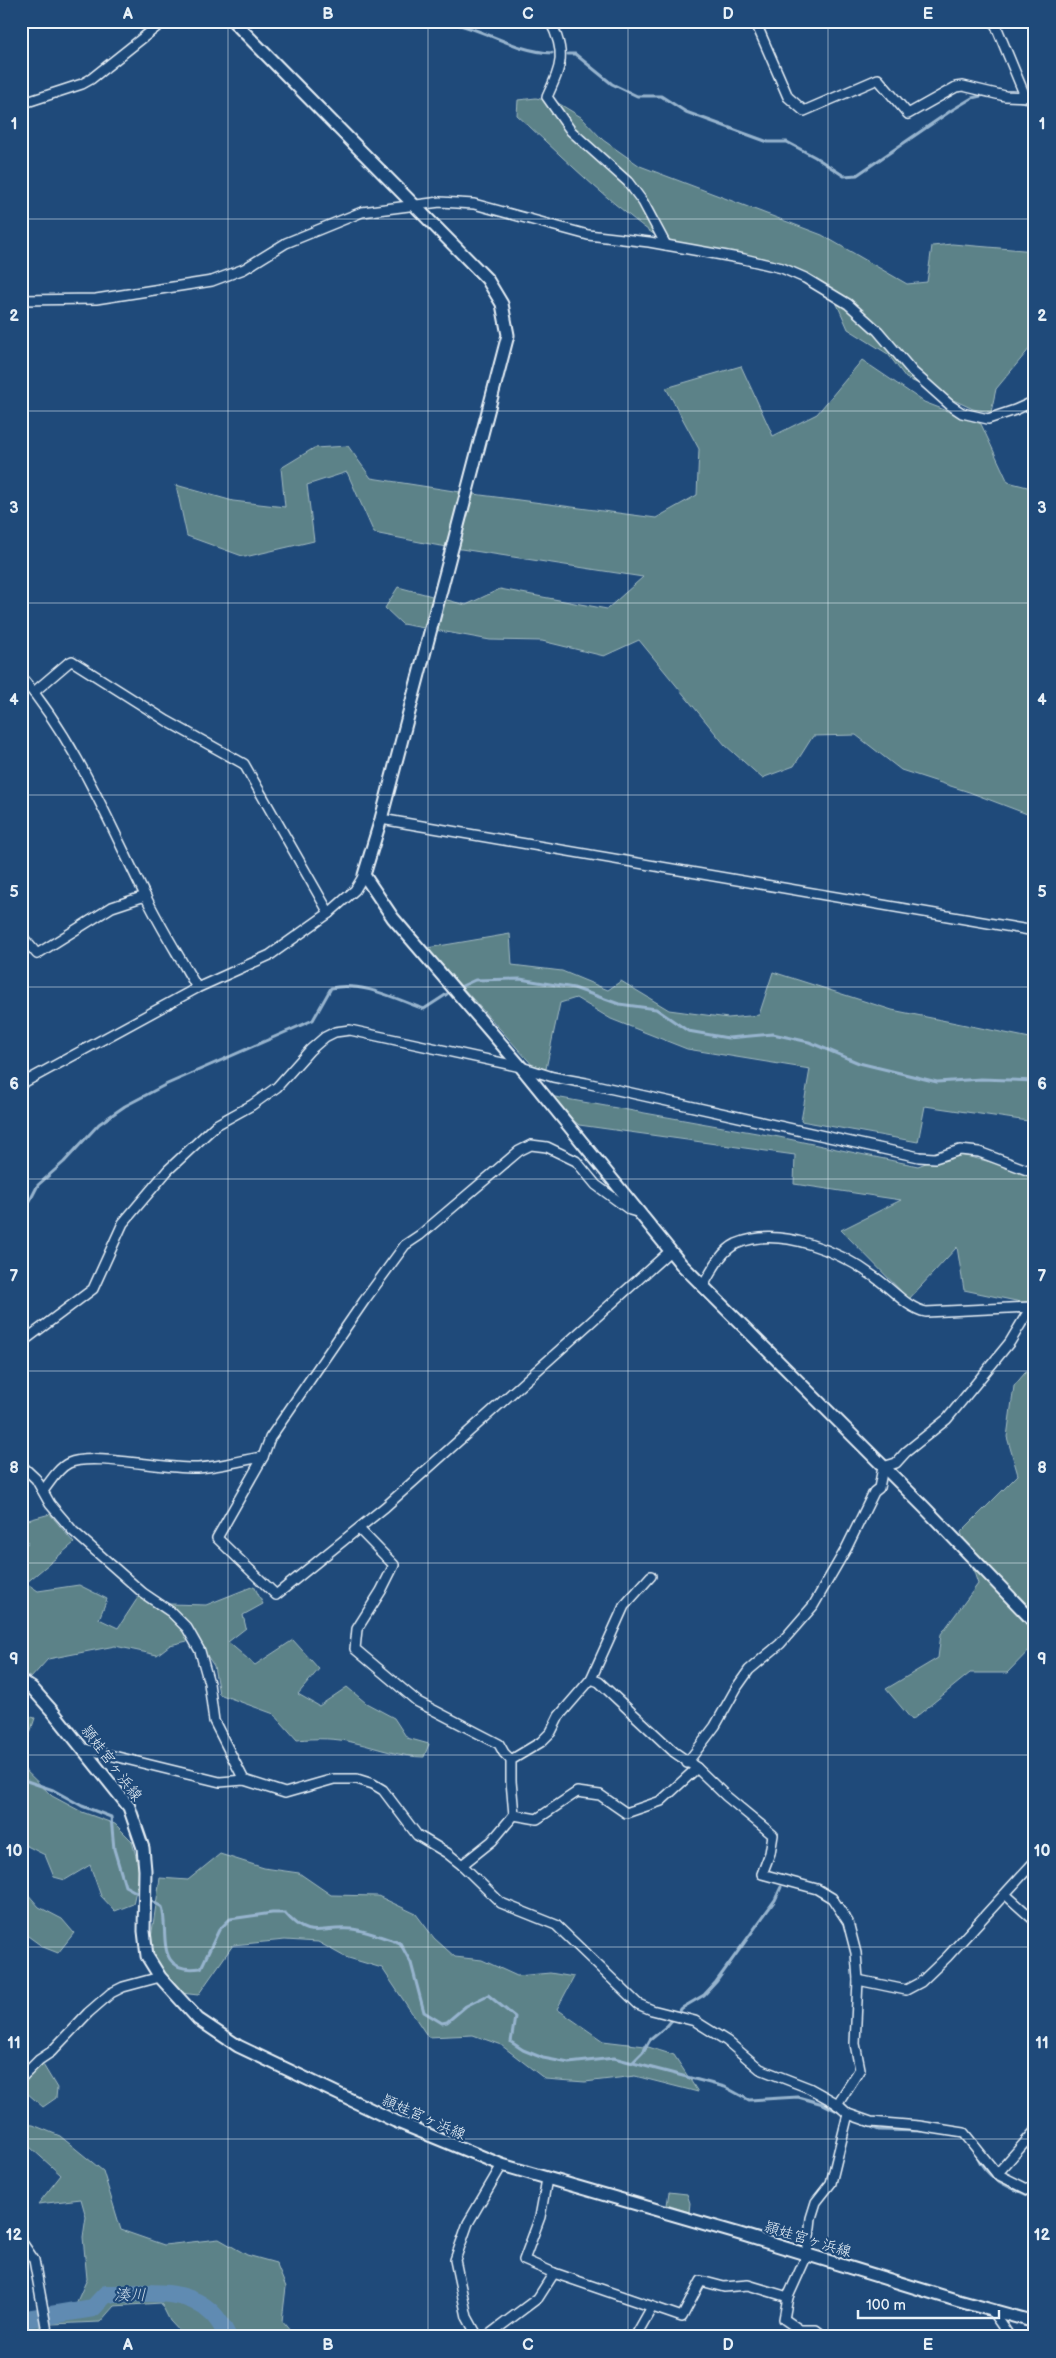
<svg xmlns="http://www.w3.org/2000/svg" width="1056" height="2358" viewBox="0 0 1056 2358" font-family="'Balsamiq Sans','Klee One',sans-serif">
<style>
.green{fill:#5b8288;stroke:#a2bac0}
.lines{fill:none;stroke-linecap:round;stroke-linejoin:round}
.stream{stroke:#97b4ce;stroke-width:3}
.river{stroke:#618bb2;stroke-width:18}
.street-casing{stroke:#e8f1f8;stroke-width:12}
.secondary-casing{stroke:#e8f1f8;stroke-width:15}
.street{stroke:#1f4a7a;stroke-width:9}
.secondary{stroke:#1f4a7a;stroke-width:11}
.grid{fill:none;stroke:#e8f1f8;stroke-width:1;stroke-opacity:0.55}
.labels{text-anchor:middle;stroke-width:4.5;stroke-linejoin:round;paint-order:stroke}
.street-label{font-size:15px;fill:#e8f1f8;stroke:#1f4a7a}
.water-label{font-size:16px;font-style:italic;fill:#cdddea;stroke:#1f4a7a}
.neatline{fill:none;stroke:#e8f1f8;stroke-width:2}
.grid-label{font-size:16px;text-anchor:middle;font-weight:bold;fill:#e8f1f8}
</style>
<rect width="100%" height="100%" fill="#1f4a7a"/>
<filter id="ink" filterUnits="userSpaceOnUse"><feTurbulence type="fractalNoise" baseFrequency=".02" numOctaves="2"/><feDisplacementMap in="SourceGraphic" scale="10" xChannelSelector="R" yChannelSelector="G"/><feConvolveMatrix kernelMatrix="1 2 1 2 8 2 1 2 1" color-interpolation-filters="sRGB"/></filter>
<g filter="url(#ink)">
<g class="green">
<path d="M536,98L558,103L581,117L603,140L640,166L822,235L907,284L927,282L932,246L952,244L1035,251V342L996,389L991,412L973,409L906,378L888,354L848,329L837,304L802,276L668,243C648,232 633,218 615,204C581,176 550,145 517,115L518,100Z"/>
<polygon points="862,360 924,402 981,424 1008,482 1035,489 1035,817 969,792 901,770 856,735 813,736 794,766 762,778 725,745 639,640 604,656 542,641 490,640 402,624 385,608 398,587 466,605 500,589 607,609 643,577 435,545 374,533 347,472 307,485 314,541 245,557 187,536 176,485 233,501 285,507 281,468 314,448 348,446 371,478 473,494 656,518 697,495 699,449 666,388 741,366 773,436 817,414"/>
<polygon points="510,934 512,965 562,971 608,990 621,981 669,1010 728,1018 759,1015 773,972 892,1010 1035,1039 1035,1122 925,1106 918,1142 801,1121 810,1069 687,1049 611,1019 576,998 560,1003 544,1078 427,948"/>
<polygon points="544,1095 779,1137 918,1166 952,1153 1000,1164 1035,1178 1035,1305 964,1290 957,1247 909,1299 841,1230 901,1200 794,1184 795,1155 579,1125"/>
<polygon points="1035,1361 1035,1644 1007,1673 970,1673 912,1720 886,1689 938,1658 941,1634 978,1584 961,1532 1018,1475 1007,1437 1014,1386"/>
<path d="M50,1514L74,1543L26,1583L38,1591L79,1585L107,1599L99,1619L118,1628L139,1596L170,1604L206,1605L254,1586L263,1604L243,1615L246,1628L228,1642L255,1665L293,1640L319,1669L298,1694L319,1706L347,1687L366,1703L394,1718L407,1738L429,1744L424,1757C401,1757 378,1748 356,1743C336,1738 317,1738 297,1740L274,1714L219,1694L214,1666L196,1639L170,1645L157,1655L115,1646L48,1659L31,1678L21,1671V1550L28,1543L21,1522Z"/>
<polygon points="21,1714 35,1718 21,1760"/>
<polygon points="21,1766 52,1796 82,1812 115,1824 132,1841 140,1872 133,1904 115,1911 101,1896 90,1865 65,1880 54,1877 45,1855 21,1843"/>
<polygon points="220,1854 264,1868 299,1873 331,1895 378,1896 416,1914 434,1938 455,1957 482,1960 517,1976 550,1973 574,1977 557,2009 603,2041 645,2046 674,2055 698,2092 635,2076 585,2082 545,2079 501,2045 473,2035 428,2037 382,1968 345,1957 318,1942 285,1940 233,1945 198,1995 172,1992 159,1970 150,1945 160,1878 188,1880"/>
<polygon points="21,1886 39,1907 62,1919 74,1933 58,1953 43,1947 21,1931"/>
<polygon points="42,2063 57,2088 56,2098 43,2107 27,2093 24,2078"/>
<polygon points="21,2124 33,2125 60,2136 103,2171 121,2230 164,2245 219,2239 247,2255 276,2263 286,2287 282,2321 295,2337 185,2337 170,2321 161,2303 114,2306 100,2322 52,2324 51,2309 75,2306 87,2279 83,2237 86,2217 81,2199 38,2204 61,2175 21,2139"/>
<polygon points="669,2192 687,2194 690,2203 689,2212 667,2205"/>
<polygon points="21,2309 35,2315 41,2331 21,2332"/>
</g>
<g class="lines">
<g class="stream">
<path d="M444,21C481,27 515,52 552,53"/>
<polyline points="568,54 575,54 612,84 637,96 661,96 686,112 768,142 787,142 815,157 844,176 857,175 952,110 972,98 985,95"/>
<polyline points="1016,100 1035,104"/>
<polyline points="462,986 475,980 520,979 574,988 619,1004 656,1009 688,1031 728,1038 773,1034 809,1042 859,1063 937,1082 981,1079 1035,1081"/>
<path d="M21,1218L38,1185L64,1162L99,1124L125,1106L165,1085L313,1020L331,988C361,981 396,999 424,1009L447,994"/>
<polyline points="21,1779 53,1790 82,1806 111,1817 114,1849 125,1886 143,1896"/>
<path d="M148,1899L162,1907C169,1934 154,1975 201,1968L219,1930L230,1919L272,1913H285C310,1942 320,1926 352,1929C367,1931 385,1938 400,1943L411,1963L424,2012L442,2023L447,2022L466,2006L488,1995L515,2017L511,2042L523,2050L543,2058L569,2063L614,2058L725,2087L749,2100L798,2097L823,2104L841,2113"/>
<polyline points="632,2063 643,2052 650,2040 667,2026 682,2008 704,1995 716,1982 775,1900 781,1887"/>
<polyline points="862,2123 879,2130 922,2131"/>
<path d="M977,2156C987,2181 1012,2188 1035,2198"/>
</g>
<path class="river" d="M21,2320L93,2308L106,2294C142,2294 186,2286 213,2314C219,2320 224,2329 228,2337"/>
<g class="street-casing">
<g id="street">
<path d="M550,21C567,54 561,66 547,97L571,131L628,182L643,202L666,245"/>
<polyline points="755,21 788,97 804,111 878,79 908,114 956,87 963,86 1005,96 1035,97"/>
<polyline points="994,21 1025,96"/>
<polyline points="21,104 82,84 91,79 164,21"/>
<polyline points="21,300 96,299 212,281 244,269 286,243 362,212 440,202 474,204 588,235 649,242 744,259 782,268 805,278 848,304 878,331 913,372 950,405 962,413 988,419 1015,410 1035,401"/>
<path d="M21,677C76,741 108,821 145,895C160,927 180,957 197,988"/>
<polyline points="34,692 68,663 72,661 167,721 244,764 329,913"/>
<polyline points="381,819 1035,931"/>
<polyline points="21,935 37,954 112,907 145,896"/>
<polyline points="21,1084 197,988 270,955 329,913 355,890 364,875"/>
<polyline points="640,1213 630,1210 596,1185 576,1161 547,1147 531,1145 519,1151 420,1235 405,1245 364,1301 270,1438 263,1457 217,1538 276,1595 385,1507 670,1251"/>
<polyline points="21,1343 93,1289 123,1223 168,1170 216,1125 252,1105 277,1087 310,1050 325,1037 335,1032 350,1030 521,1067 553,1077 586,1083 919,1157 935,1158 960,1150 979,1152 1035,1173"/>
<polyline points="21,1465 36,1479 50,1504 73,1531 143,1593 171,1612 187,1628 200,1651 209,1683 214,1721 244,1780"/>
<path d="M43,1491C50,1482 58,1468 69,1463C92,1452 167,1470 198,1468C220,1467 241,1460 263,1457"/>
<polyline points="359,1529 394,1565 381,1591 357,1629 355,1649 418,1702 499,1744 504,1753 511,1760"/>
<polyline points="591,1679 624,1606 651,1576"/>
<polyline points="85,1749 220,1782 244,1780 285,1793 334,1779 357,1779 373,1784 383,1790 417,1835 447,1853 462,1865 501,1903 556,1925 638,2004 652,2010 695,2021 727,2041 760,2069 809,2088 836,2103 848,2114 871,2122 919,2126 964,2133 997,2174 1035,2193"/>
<path d="M687,1763L715,1726L737,1687L749,1670L780,1644L813,1606L846,1549L874,1492L879,1488L883,1467L896,1463L906,1452L947,1419L1010,1342L1031,1307L926,1312C907,1308 892,1289 876,1278C841,1252 780,1225 736,1244C721,1251 711,1272 703,1286"/>
<polyline points="514,1815 537,1819 577,1792 600,1795 626,1813 661,1801 697,1768"/>
<polyline points="462,1865 492,1841 514,1815 511,1781 511,1760 541,1742 551,1732 559,1716 591,1679 599,1682 674,1752 697,1768 726,1796 773,1835 770,1853 762,1874 817,1889 832,1898 848,1922 856,1953 858,1980 855,2044 860,2069 837,2105"/>
<polyline points="1006,1895 1035,1921"/>
<polyline points="858,1980 906,1990 921,1982 947,1957 1035,1861"/>
<polyline points="21,2078 39,2060 51,2052 88,2013 111,1993 123,1987 160,1977"/>
<polyline points="997,2174 1035,2131"/>
<polyline points="547,2179 540,2217 524,2260 554,2273 682,2317 701,2281 724,2287 748,2285 788,2297"/>
<polyline points="21,2241 34,2260 48,2337"/>
<polyline points="992,2311 1010,2337"/>
<polyline points="478,2337 467,2317 455,2260 468,2223 502,2165"/>
<polyline points="486,2337 538,2298 554,2273"/>
<polyline points="635,2337 652,2307"/>
<polyline points="825,2337 816,2330 800,2330 784,2319 788,2297 807,2255 811,2218 816,2202 831,2183 848,2114"/>
</g>
</g>
<g class="secondary-casing">
<g id="secondary">
<polyline points="233,21 487,279 502,304 508,335 381,819 364,875 393,918 521,1067 681,1264 924,1507 1035,1623"/>
<polyline points="21,1681 32,1688 54,1713 129,1807 143,1848 145,1870 144,1931 147,1956 160,1977 198,2019 238,2046 395,2121 502,2165 740,2234 959,2301 1035,2322"/>
</g>
</g>
<use href="#street" class="street"/>
<use href="#secondary" class="secondary"/>
</g>
</g>
<path class="grid" d="M228,21V2337M428,21V2337M628,21V2337M828,21V2337M21,219H1035M21,411H1035M21,603H1035M21,795H1035M21,987H1035M21,1179H1035M21,1371H1035M21,1563H1035M21,1755H1035M21,1947H1035M21,2139H1035"/>
<g class="labels">
<g class="street-label">
<text transform="translate(112 1763) rotate(53)" y="5">頴娃宮ヶ浜線</text>
<text transform="translate(424 2117) rotate(24)" y="5">頴娃宮ヶ浜線</text>
<text transform="translate(808 2239) rotate(17)" y="5">頴娃宮ヶ浜線</text>
</g>
<g class="water-label">
<text x="130" y="2300">湊川</text>
</g>
</g>
<rect width="1056" height="2358" fill="none" stroke="#1f4a7a" stroke-width="55"/>
<path d="M858 2310v8h141v-8" fill="none" stroke="#e8f1f8" stroke-width="2.5"/>
<text x="866" y="2310" font-size="15" fill="#e8f1f8" stroke="#1f4a7a" stroke-width="4" paint-order="stroke">100 m</text>
<rect x="28" y="28" width="1000" height="2302" class="neatline"/>
<g class="grid-label">
<text x="128" y="19">A</text>
<text x="328" y="19">B</text>
<text x="528" y="19">C</text>
<text x="728" y="19">D</text>
<text x="928" y="19">E</text>
<text x="14" y="129">1</text>
<text x="1042" y="129">1</text>
<text x="14" y="321">2</text>
<text x="1042" y="321">2</text>
<text x="14" y="513">3</text>
<text x="1042" y="513">3</text>
<text x="14" y="705">4</text>
<text x="1042" y="705">4</text>
<text x="14" y="897">5</text>
<text x="1042" y="897">5</text>
<text x="14" y="1089">6</text>
<text x="1042" y="1089">6</text>
<text x="14" y="1281">7</text>
<text x="1042" y="1281">7</text>
<text x="14" y="1473">8</text>
<text x="1042" y="1473">8</text>
<text x="14" y="1664">9</text>
<text x="1042" y="1664">9</text>
<text x="14" y="1856">10</text>
<text x="1042" y="1856">10</text>
<text x="14" y="2048">11</text>
<text x="1042" y="2048">11</text>
<text x="14" y="2240">12</text>
<text x="1042" y="2240">12</text>
<text x="128" y="2350">A</text>
<text x="328" y="2350">B</text>
<text x="528" y="2350">C</text>
<text x="728" y="2350">D</text>
<text x="928" y="2350">E</text>
</g>
</svg>
